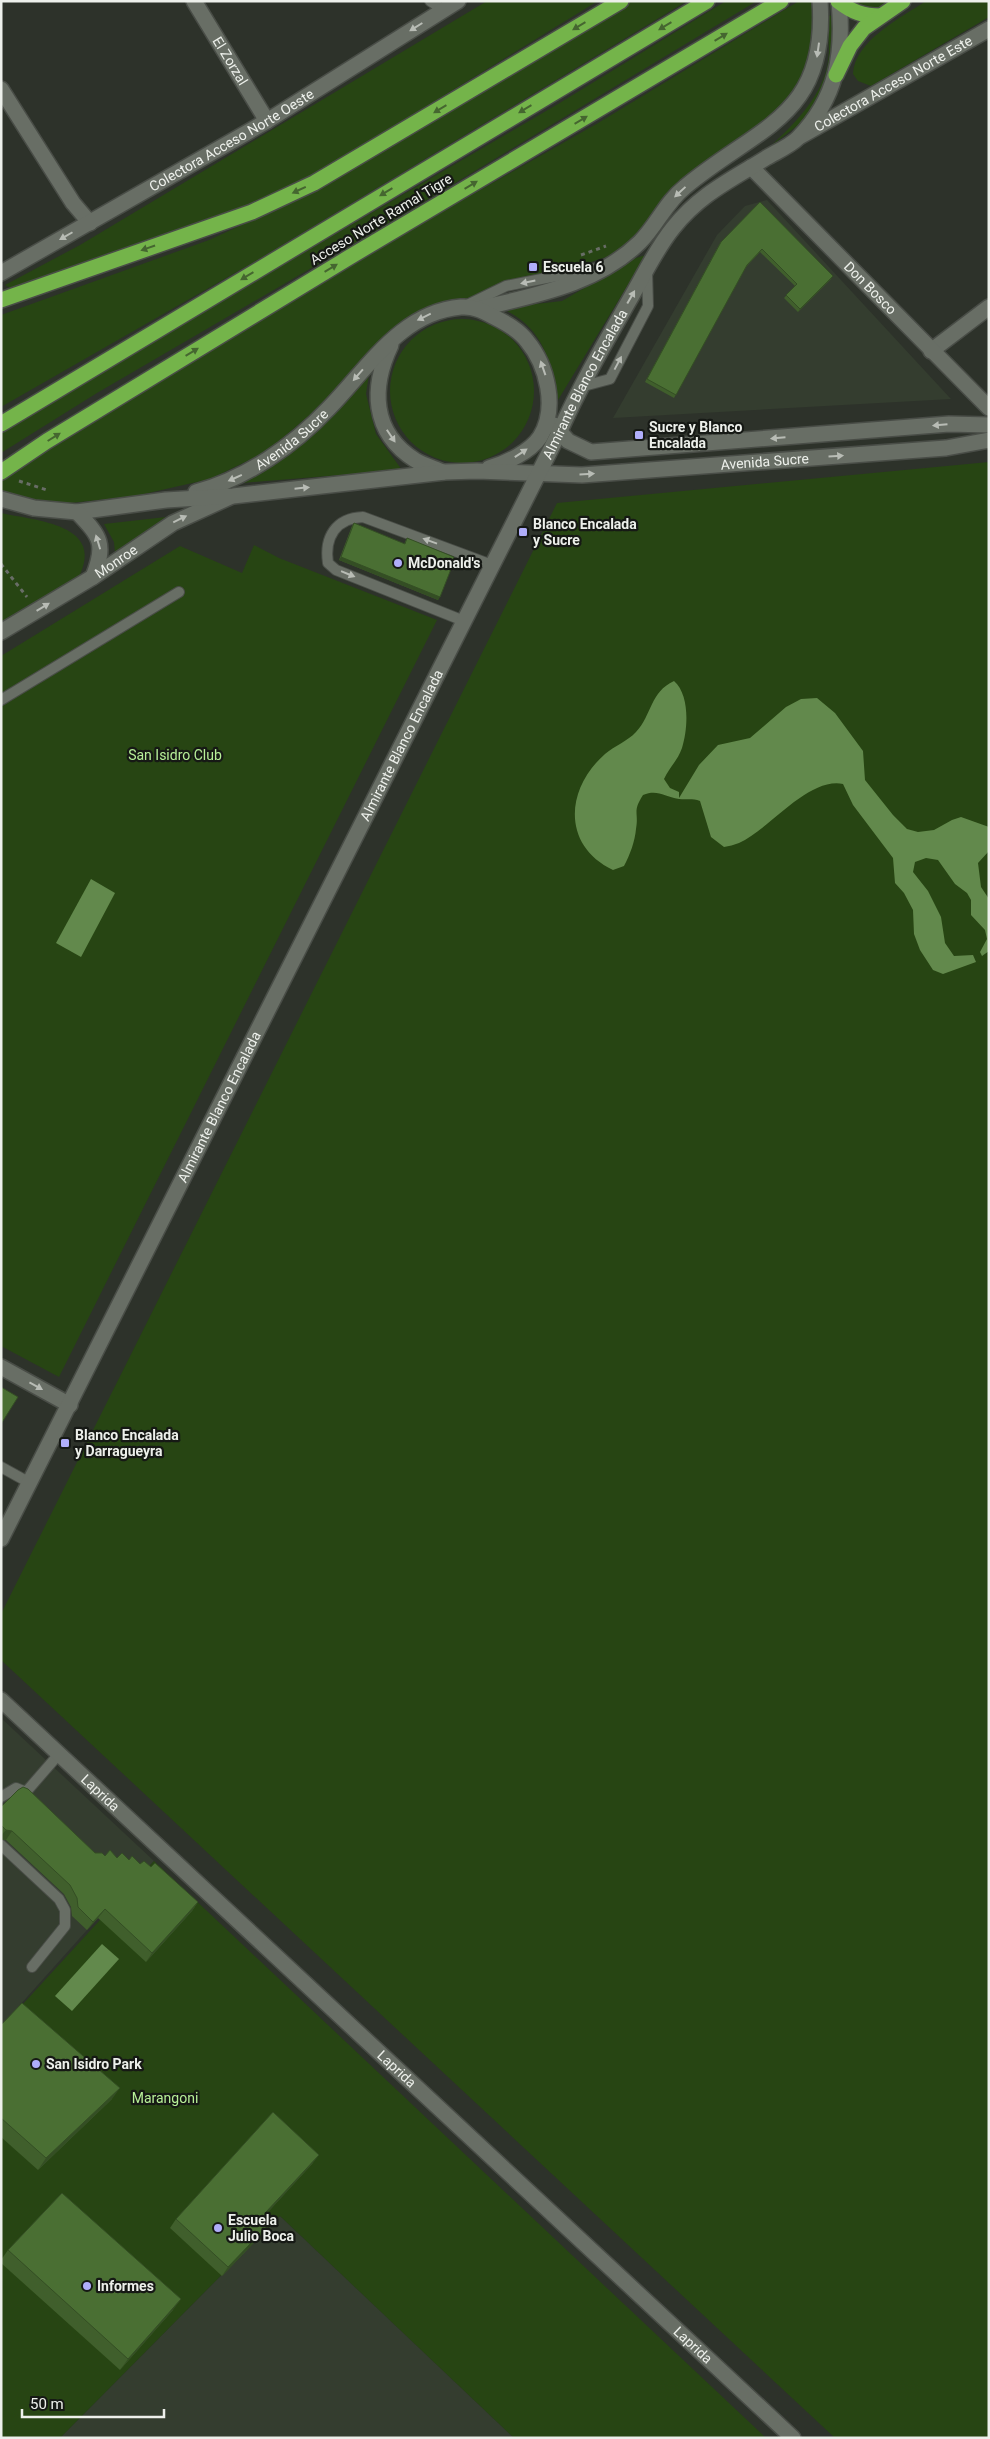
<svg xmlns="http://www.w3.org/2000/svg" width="990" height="2439" viewBox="0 0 990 2439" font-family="Roboto,sans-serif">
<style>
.built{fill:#343d2f}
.green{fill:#274513}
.water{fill:#62894c}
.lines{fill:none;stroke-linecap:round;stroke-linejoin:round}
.service-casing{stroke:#494d47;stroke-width:12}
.minor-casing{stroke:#494d47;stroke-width:18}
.tertiary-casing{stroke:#494d47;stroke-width:18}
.secondary-casing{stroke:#494d47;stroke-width:18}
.motorway-casing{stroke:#494d47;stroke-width:18}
.path{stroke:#686d66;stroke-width:3;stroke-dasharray:4 4;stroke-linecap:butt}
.service{stroke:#686e65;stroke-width:10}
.minor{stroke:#686e65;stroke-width:15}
.tertiary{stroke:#686e65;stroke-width:15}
.secondary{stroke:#686e65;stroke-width:15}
.motorway{stroke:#74b44a;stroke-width:15}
.wall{fill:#405f2c}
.shaded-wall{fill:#344e24}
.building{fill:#4a6f33;stroke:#344e24}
.oneway{fill:#456630}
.oneway2{fill:#b8bcb5}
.poi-dot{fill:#b0aefa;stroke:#161915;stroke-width:2}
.labels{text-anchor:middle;stroke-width:4.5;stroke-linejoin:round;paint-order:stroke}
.street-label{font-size:14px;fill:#edf0eb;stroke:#161915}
.poi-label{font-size:14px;font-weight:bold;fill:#edf0eb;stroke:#161915;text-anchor:start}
.park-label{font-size:14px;fill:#b7ef98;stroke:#161915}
</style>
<rect width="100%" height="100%" fill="#2d322a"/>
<g class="built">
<polygon points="767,200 951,399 613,418 717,235 745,206"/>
<polygon points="1,1718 154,1861 87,1930 1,2026"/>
<polygon points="280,2216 514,2438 60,2438"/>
</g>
<g class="green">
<polygon points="487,1 598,1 329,166 242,211 12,289 5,285 80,245"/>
<polygon points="631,1 687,1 254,262 1,407 1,315 209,240 307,195"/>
<polygon points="726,1 757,1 387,224 97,393 1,453 1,432 48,402 558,104"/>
<polygon points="799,1 815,1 817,17 805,81 772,122 652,217 634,238 609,256 567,270 411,315 381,342 325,402 266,452 210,479 135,496 70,503 14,498 1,494 1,461 16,468 438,214 598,123"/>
<polygon points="846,1 898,1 873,14"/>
<path d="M926,1H989V17L871,86L858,81L853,74C854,41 902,17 926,1Z"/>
<path d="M827,15L833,16L835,52L822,91L806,119L771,146C798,120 828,91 829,51C829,39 827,27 827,15Z"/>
<path d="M646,255L558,400C550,359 543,327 501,308L562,301L636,258Z"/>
<circle cx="462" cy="391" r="72"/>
<polygon points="369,374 366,394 376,434 402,470 242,483 267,467 340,407"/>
<polygon points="989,462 989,2438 835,2438 1,1660 1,1614 557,503"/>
<path d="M1,513C37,521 107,524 78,579L1,627Z"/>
<polygon points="166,517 115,553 114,542 104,524"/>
<polygon points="254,545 279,558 437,620 59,1377 1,1346 1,656 180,546 242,573"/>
<polygon points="154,1861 766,2438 514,2438 280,2216 60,2438 1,2438 1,2028"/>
</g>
<g class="water">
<path d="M674,681C690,695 688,729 682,748C678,760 669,768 664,779L670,788L679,792V798L699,765L718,745L750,738L786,707L801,699L817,698L835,713L863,751L865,780L893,815L907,829L918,832L934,830L952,820L961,817L989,827V851L978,863L981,887L989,899V951L982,956L980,952L987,939L985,930L971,915V900L967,893L955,884L938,860L926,858L915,862L913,872L928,891L941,917L945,943L954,956L973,955L976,962L943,974L933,970L920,950L914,934L913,910L904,893L895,883L893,858L853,805L843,784C808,777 769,830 739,843C734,845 729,846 724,847L711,837L700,801C692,798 687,800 679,799C664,797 658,789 643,795C632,812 639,812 636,829C635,841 630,855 624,866L613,870C562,846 565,789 605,754C614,746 628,741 636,732C652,715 650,692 674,681Z"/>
<polygon points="91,879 115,893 81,957 56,943"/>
<polygon points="102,1944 119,1959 72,2011 55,1996"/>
</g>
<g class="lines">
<g class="service-casing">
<g id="service">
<polyline points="430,1 444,10"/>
<polyline points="465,306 506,286 597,268"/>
<polyline points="580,387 610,379 648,306 647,270"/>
<path d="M464,621L336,570L328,563C324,537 336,518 363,517L492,565"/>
<polyline points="1,700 179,592"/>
<polyline points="1,1467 30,1483"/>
<polyline points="1,1797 16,1788 26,1792 59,1754"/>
<polyline points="1,1845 59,1899 65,1910 65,1926 32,1967"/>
</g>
</g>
<g class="minor-casing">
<g id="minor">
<path id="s1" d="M194,1L267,121"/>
<polyline points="1,89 73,203 90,223"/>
<path id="s2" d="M801,136L989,29"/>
<polyline points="931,351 989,307"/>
<polyline points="1,1367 70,1405"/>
<path id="s3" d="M1,1700L793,2438"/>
</g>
</g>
<g class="tertiary-casing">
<g id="tertiary">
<path id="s4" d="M751,167L989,408"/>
<path id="s5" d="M1,273L267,121L458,1"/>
<path id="s6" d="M1,632L93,577L173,523L230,497"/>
</g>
</g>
<g class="secondary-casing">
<g id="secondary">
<path d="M478,309C535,295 596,285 640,242C657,225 666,202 685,187C758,126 828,117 820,1"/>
<path d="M391,345C371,387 371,432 415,460C423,465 434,468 443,472"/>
<polyline points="554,425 568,441 591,452 949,424 989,425"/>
<path id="s7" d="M196,492C247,478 293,446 329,408C368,368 401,312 461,307C474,306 483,311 494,317C506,323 519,330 527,341C547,365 558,408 540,437C530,452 506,463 489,468"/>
<path id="s8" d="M1,499L34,508L77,512L166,500L233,496L445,472L477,471L582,475L946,448L989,440"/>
<path d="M77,512C101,537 106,544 93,577"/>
<path id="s9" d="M1,1539L559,433C580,386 605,343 630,299C644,275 656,249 673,228C700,194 731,180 766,158C776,152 790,146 798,138C837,98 844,54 839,1"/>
</g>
</g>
<g class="motorway-casing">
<g id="motorway">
<path d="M838,1C852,12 863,16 880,16"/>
<polyline points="836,75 850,46 864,28 903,1"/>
<polyline points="1,300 252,212 314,183 621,1"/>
<polyline points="1,424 707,1"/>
<polyline points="1,472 47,441 348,258 781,1"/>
</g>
</g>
<g class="path">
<polyline points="581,255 606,246"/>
<polyline points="19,481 47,490"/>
<polyline points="1,564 27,597"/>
</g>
<use href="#service" class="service"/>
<use href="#minor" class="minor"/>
<use href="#tertiary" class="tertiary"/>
<use href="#secondary" class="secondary"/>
<use href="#motorway" class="motorway"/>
</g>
<g class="wall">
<polygon points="760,202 831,279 798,312 784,298 795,286 760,252 746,267 674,398 645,382 719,245"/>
<polygon points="354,523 404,544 407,538 451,564 438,600 339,560 352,526"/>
<polygon points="1,1807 95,1853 105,1856 129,1860 140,1864 151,1867 198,1902 192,1911 146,1962 98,1918 87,1930 72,1916 71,1907 64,1894 6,1840 1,1839"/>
<polygon points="1,2025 112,2099 38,2170 1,2137"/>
<polygon points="313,2163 267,2213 273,2220 267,2229 222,2276 170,2228 176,2219"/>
<polygon points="8,2250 173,2310 120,2370 1,2263 1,2260"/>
</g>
<g class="shaded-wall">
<polygon points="833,276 831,279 798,312 800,309"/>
<polygon points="341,557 440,597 438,600 339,560"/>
<polygon points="6,1830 12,1831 6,1840 1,1839 1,1836"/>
<polygon points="198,1902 192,1911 146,1962 152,1953"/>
<polygon points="105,1909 98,1918 87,1930 93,1922"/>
<polygon points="120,2088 112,2099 38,2170 46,2158"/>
<polygon points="319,2155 313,2163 260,2221 266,2212"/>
<polygon points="273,2220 267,2229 222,2276 228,2267"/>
<polygon points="181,2299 173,2310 120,2370 128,2359"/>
</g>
<g class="building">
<polygon points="760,202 833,276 800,309 786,295 797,284 762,249 747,265 676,395 647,379 721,242"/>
<polygon points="354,523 405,544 407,538 454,557 451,564 453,564 440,597 341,557"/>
<polygon points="1,1387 18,1397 1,1424"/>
<polygon points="23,1787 28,1789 95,1853 102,1853 105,1856 110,1850 117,1858 122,1853 129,1860 132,1856 140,1864 144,1861 151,1867 155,1863 198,1902 152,1953 105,1909 93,1922 78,1907 77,1898 70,1885 12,1831 6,1830 1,1825 1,1807 18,1790"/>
<polygon points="22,2003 120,2088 46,2158 1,2118 1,2025"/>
<polygon points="273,2112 319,2155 266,2212 273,2220 228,2267 176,2219"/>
<polygon points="62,2193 181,2299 128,2359 8,2250"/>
</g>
<defs><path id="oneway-solid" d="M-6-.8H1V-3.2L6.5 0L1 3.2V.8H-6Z" transform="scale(1.25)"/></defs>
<g class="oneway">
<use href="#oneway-solid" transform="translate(579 26) rotate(149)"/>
<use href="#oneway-solid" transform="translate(665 26) rotate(149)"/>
<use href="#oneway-solid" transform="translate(721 37) rotate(-31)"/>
<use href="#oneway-solid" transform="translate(440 109) rotate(149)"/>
<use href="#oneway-solid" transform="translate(525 109) rotate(149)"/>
<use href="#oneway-solid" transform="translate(581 120) rotate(-31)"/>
<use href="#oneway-solid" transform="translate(471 185) rotate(-31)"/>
<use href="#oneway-solid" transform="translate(299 190) rotate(155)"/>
<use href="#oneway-solid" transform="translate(386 192) rotate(149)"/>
<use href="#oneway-solid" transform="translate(148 248) rotate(161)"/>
<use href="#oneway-solid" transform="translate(331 268) rotate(-31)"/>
<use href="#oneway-solid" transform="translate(247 276) rotate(149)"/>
<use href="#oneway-solid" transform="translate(192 352) rotate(-31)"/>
<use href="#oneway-solid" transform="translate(54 437) rotate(-32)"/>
</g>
<g class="oneway2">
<use href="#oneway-solid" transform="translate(416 27) rotate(148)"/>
<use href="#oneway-solid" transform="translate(818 50) rotate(98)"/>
<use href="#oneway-solid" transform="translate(680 192) rotate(137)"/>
<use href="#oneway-solid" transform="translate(66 236) rotate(150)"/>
<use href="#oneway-solid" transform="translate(528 282) rotate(168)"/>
<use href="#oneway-solid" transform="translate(631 297) rotate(-60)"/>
<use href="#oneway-solid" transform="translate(424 317) rotate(154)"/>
<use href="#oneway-solid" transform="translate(618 363) rotate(-62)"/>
<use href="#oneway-solid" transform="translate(543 368) rotate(-109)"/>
<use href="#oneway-solid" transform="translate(358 375) rotate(131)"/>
<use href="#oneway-solid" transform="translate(940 425) rotate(175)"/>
<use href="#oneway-solid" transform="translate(391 436) rotate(56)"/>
<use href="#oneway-solid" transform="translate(778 438) rotate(175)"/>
<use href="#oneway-solid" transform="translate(521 453) rotate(-34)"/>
<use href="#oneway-solid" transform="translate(836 456) rotate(-4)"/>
<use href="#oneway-solid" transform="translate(587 474) rotate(-3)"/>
<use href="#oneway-solid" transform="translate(235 478) rotate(156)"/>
<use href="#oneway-solid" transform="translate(302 488) rotate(-6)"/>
<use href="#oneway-solid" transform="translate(180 519) rotate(-26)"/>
<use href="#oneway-solid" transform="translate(430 541) rotate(-160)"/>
<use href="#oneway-solid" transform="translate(98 542) rotate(-107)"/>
<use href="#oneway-solid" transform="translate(348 574) rotate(22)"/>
<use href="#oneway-solid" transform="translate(43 607) rotate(-31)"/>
<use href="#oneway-solid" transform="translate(36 1386) rotate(29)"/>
</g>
<g class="poi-dot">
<rect x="528" y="262" width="10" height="10" rx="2.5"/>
<rect x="634" y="430" width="10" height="10" rx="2.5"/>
<rect x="518" y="527" width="10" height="10" rx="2.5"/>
<circle cx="398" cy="563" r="5"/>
<rect x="60" y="1438" width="10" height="10" rx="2.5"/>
<circle cx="36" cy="2064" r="5"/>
<circle cx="218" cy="2228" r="5"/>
<circle cx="87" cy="2286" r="5"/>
</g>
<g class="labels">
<g class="street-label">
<text dy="5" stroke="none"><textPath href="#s1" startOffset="70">El Zorzal</textPath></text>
<text dy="5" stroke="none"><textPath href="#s2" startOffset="106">Colectora Acceso Norte Este</textPath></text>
<text dy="5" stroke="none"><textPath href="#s5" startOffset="266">Colectora Acceso Norte Oeste</textPath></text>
<text transform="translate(381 219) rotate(-31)" y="5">Acceso Norte Ramal Tigre</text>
<text dy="5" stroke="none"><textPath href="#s4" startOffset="170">Don Bosco</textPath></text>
<text dy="5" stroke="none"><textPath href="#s9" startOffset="1294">Almirante Blanco Encalada</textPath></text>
<text dy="5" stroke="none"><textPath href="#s7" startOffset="110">Avenida Sucre</textPath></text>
<text dy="5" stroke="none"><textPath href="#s8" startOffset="768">Avenida Sucre</textPath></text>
<text dy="5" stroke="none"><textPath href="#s6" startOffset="135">Monroe</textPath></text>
<text dy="5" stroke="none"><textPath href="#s9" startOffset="889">Almirante Blanco Encalada</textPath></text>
<text dy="5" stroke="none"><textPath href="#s9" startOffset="484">Almirante Blanco Encalada</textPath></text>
<text dy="5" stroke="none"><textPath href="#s3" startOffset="136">Laprida</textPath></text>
<text dy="5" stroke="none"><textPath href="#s3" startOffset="541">Laprida</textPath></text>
<text dy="5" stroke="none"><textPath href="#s3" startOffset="946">Laprida</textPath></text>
</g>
<g class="poi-label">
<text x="543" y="272">Escuela 6</text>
<text x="649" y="432">Sucre y Blanco<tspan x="649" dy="16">Encalada</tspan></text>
<text x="533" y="529">Blanco Encalada<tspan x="533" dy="16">y Sucre</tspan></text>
<text x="408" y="568">McDonald's</text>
<text x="75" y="1440">Blanco Encalada<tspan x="75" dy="16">y Darragueyra</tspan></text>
<text x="46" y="2069">San Isidro Park</text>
<text x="228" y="2225">Escuela<tspan x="228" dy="16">Julio Boca</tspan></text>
<text x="97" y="2291">Informes</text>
</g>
<g class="park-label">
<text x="175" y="760">San Isidro Club</text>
<text x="165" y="2103">Marangoni</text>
</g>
</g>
<rect width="990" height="2439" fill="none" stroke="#edf0eb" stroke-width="5"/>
<path d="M22 2409v8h142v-8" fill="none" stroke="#edf0eb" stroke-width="2.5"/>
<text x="30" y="2409" font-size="15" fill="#edf0eb" stroke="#161915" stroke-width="4" paint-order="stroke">50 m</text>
</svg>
